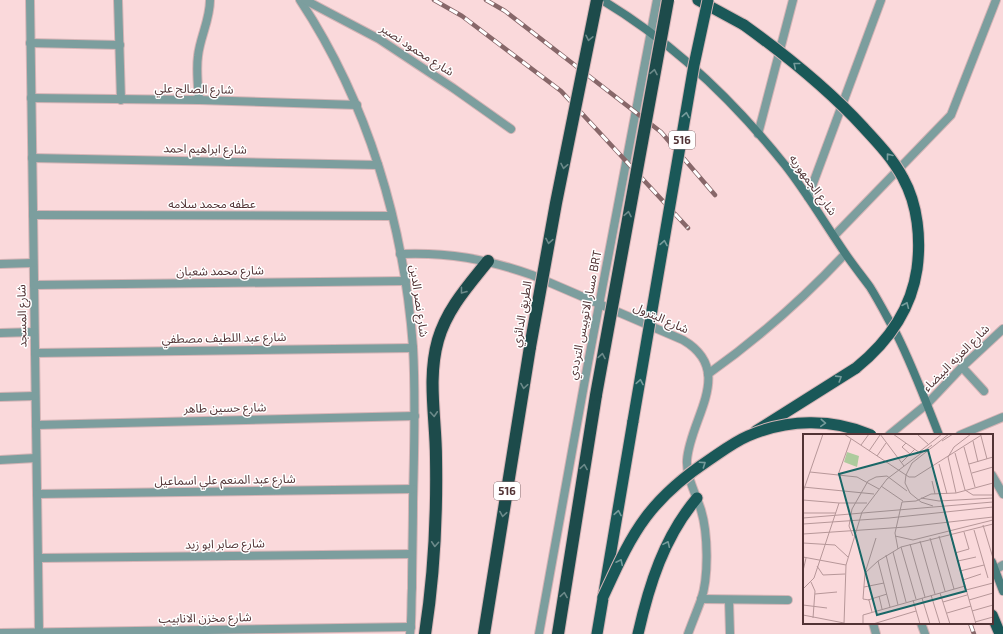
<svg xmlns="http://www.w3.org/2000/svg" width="1003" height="634" viewBox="0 0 1003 634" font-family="'Exo 2','Noto Sans Arabic',sans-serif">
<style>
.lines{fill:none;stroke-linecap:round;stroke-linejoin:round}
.service-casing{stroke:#d5b4b6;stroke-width:10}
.minor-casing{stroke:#d5b4b6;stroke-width:10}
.secondary-casing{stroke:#d5b4b6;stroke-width:10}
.trunk-casing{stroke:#d5b4b6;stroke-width:13}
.motorway-casing{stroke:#d5b4b6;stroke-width:14}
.service{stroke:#7c9e9e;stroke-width:8}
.minor{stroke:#7c9e9e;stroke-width:8}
.secondary{stroke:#487d7d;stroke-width:8}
.trunk{stroke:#1a5858;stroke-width:11}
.motorway{stroke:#1d4b4b;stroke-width:12}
.rail-casing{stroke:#876769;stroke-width:4.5}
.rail{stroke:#fff;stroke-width:3;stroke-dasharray:9;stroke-linecap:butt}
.trunk-bridge-casing{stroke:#d5b4b6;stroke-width:13;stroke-linecap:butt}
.motorway-bridge-casing{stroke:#d5b4b6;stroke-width:14;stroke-linecap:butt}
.trunk-bridge{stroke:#1a5858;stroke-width:11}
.motorway-bridge{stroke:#1d4b4b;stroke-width:12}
.oneway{stroke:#6c8a8a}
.oneway2{stroke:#769b9b}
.labels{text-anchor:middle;stroke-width:3;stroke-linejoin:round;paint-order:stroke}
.shield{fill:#fff;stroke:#867072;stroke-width:1}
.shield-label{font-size:11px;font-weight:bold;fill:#523335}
.street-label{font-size:12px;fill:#523335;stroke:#fff}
.inset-road{fill:none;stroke:#b79799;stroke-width:1}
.view{fill:#196767;fill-opacity:0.15;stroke:#196767;stroke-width:2}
.inset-edge{fill:none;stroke:#523335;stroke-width:2}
</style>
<rect width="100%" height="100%" fill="#fad9db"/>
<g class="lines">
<g class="service-casing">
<g id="service">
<polyline points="962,367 984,391"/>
<polyline points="921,623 925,634"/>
<polyline points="539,634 588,363 657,0"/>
</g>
</g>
<g class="minor-casing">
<g id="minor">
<polyline points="30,0 39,632"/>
<polyline points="118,0 121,100"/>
<path d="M300,0C368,103 404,225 413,347C416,399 414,451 413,502C413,531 412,559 412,588C411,603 412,619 410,634"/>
<polyline points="305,0 379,39 453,88 511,129"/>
<polyline points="30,43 120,45"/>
<polyline points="31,98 199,100 357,105"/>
<path d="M199,100C198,86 196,70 198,56C200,37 210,20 210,0"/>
<polyline points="758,134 793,0"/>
<polyline points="32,158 378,165"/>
<polyline points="808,197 881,0"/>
<polyline points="33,215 392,216"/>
<polyline points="834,236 951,115 996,0"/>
<path d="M400,254C447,252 487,259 532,275L683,340C736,371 690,418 687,460C686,477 696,494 701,510C708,533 709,577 701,600C697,611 692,623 688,634"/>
<polyline points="0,264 33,263"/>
<polyline points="34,285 406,281"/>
<polyline points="0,333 34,332"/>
<polyline points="35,353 413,348"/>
<path d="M708,374C760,337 802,300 845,254"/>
<polyline points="0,397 35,396"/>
<polyline points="36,425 415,416"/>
<polyline points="889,435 927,404 962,367 1003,329"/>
<polyline points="960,435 1003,417"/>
<polyline points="0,460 36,458"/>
<polyline points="992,475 1003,494"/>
<polyline points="37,494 413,489"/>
<polyline points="38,558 412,554"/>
<polyline points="995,570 1003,565"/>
<polyline points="701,599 788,600"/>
<polyline points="729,600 730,634"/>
<polyline points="873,623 876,634"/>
<polyline points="0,633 411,627"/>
</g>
</g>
<g class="secondary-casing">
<g id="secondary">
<path d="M602,0C672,42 734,101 785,165C807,193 825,224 845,253C853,265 862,276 870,287C880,303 888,319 897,335C913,367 926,402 939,435"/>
<polyline points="992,562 1003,591"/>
</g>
</g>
<g class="trunk-casing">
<g id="trunk">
<polyline points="698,0 744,25"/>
<polyline points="756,431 856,368"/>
<polyline points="992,615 1000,634"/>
<polyline points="597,634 633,421"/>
<path d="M638,634C649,585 664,537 697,498"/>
</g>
</g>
<g class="motorway-casing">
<g id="motorway">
<path d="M425,634C434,576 437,517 436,458C436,419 427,379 438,340C447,309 468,286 488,261"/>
<polyline points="484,634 530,347"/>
<polyline points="558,634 596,395"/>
</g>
</g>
<use href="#service" class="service"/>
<use href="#minor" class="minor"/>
<use href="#secondary" class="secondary"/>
<use href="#trunk" class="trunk"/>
<use href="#motorway" class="motorway"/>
<g class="rail-casing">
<g id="rail">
<polyline points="434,0 462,16 561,91 688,228"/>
<polyline points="486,0 505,11 661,132 715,195"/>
<polyline points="970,623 974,634"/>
</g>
</g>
<use href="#rail" class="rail"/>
<g class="trunk-bridge-casing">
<g id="trunk-bridge">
<path d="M744,25C787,56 828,89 864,128C878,143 893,159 903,178C918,205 921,239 917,269C911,311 888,342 856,368"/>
<polyline points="633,421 694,65 708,0"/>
<path d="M603,597C616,569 628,541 646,517C664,493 685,476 709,460C721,452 734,442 748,436C787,419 832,418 871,435"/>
</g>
</g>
<g class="motorway-bridge-casing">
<g id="motorway-bridge">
<polyline points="530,347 556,203 597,0"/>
<polyline points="596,395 668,0"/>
</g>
</g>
<use href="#trunk-bridge" class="trunk-bridge"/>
<use href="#motorway-bridge" class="motorway-bridge"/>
</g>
<defs><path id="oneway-chevron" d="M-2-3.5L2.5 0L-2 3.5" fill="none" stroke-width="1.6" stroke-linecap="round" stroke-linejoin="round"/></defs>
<g class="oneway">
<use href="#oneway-chevron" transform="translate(589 38) rotate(102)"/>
<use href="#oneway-chevron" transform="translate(654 72) rotate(-79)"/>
<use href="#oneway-chevron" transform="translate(564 166) rotate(101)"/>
<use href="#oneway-chevron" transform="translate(628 214) rotate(-79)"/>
<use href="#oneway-chevron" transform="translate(549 241) rotate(100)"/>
<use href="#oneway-chevron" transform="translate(463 291) rotate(128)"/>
<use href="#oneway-chevron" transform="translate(602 356) rotate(-80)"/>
<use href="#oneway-chevron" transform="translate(524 386) rotate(99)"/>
<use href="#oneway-chevron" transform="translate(434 414) rotate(86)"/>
<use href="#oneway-chevron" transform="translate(584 467) rotate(-81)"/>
<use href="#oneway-chevron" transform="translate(503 514) rotate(99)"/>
<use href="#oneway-chevron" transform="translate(435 544) rotate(94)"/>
<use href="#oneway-chevron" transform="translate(564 595) rotate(-81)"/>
</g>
<g class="oneway2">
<use href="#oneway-chevron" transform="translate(796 65) rotate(-141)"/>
<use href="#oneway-chevron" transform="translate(686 115) rotate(-80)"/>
<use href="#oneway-chevron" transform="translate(889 156) rotate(-128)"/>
<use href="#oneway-chevron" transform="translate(664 243) rotate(-80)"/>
<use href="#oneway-chevron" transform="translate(906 305) rotate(-67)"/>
<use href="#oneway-chevron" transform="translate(839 378) rotate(-32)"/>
<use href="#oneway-chevron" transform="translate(640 382) rotate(-80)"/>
<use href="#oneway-chevron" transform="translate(823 423) rotate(4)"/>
<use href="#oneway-chevron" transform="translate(703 464) rotate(-34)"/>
<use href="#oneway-chevron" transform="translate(618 513) rotate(-80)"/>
<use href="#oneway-chevron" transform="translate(667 544) rotate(-66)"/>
<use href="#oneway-chevron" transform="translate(620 562) rotate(-64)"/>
</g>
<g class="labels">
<g class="shield">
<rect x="669" y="131" width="26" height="18" rx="3"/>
<rect x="494" y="482" width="26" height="18" rx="3"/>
</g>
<g class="shield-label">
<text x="682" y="144">516</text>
<text x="507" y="495">516</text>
</g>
<g class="street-label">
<text transform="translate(417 50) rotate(33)" y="4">شارع محمود نصير</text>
<text transform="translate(194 89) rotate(1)" y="4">شارع الصالح علي</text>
<text transform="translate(205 149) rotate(1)" y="4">شارع ابراهيم احمد</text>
<text transform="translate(813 185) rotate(54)" y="4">شارع الجمهوريه</text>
<text x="212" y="208">عطفه محمد سلامه</text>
<text transform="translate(220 271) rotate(-1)" y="4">شارع محمد شعبان</text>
<text transform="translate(419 301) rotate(82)" y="4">شارع نصر الدين</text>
<text transform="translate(522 314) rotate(-80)" y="4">الطريق الدائري</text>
<text transform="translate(585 315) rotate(-79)" y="4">مسار الاتوبيس الترددي BRT</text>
<text transform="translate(22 316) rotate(-91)" y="4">شارع المسجد</text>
<text transform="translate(661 318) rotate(24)" y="4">شارع البترول</text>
<text transform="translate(224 338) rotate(-1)" y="4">شارع عبد اللطيف مصطفي</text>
<text transform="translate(956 358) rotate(-45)" y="4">شارع العزبه البيضاء</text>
<text transform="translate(225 408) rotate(-1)" y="4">شارع حسين طاهر</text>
<text transform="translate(225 480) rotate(-1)" y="4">شارع عبد المنعم علي اسماعيل</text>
<text transform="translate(225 544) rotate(-1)" y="4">شارع صابر ابو زيد</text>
<text transform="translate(205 618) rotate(-1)" y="4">شارع مخزن الانابيب</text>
</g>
</g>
<g transform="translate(803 434)">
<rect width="190" height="190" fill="#fad9db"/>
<path d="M44,18L56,22L54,33L41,28Z" fill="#adcb9d"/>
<path class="inset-road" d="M41,0L106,43H112L180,0M77,0L101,32M90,0L117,19M114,0L126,11M178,2L184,25M139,7L150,0M170,7L175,28M103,9L99,13L107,20M58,11L66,0M161,13L172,53M66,17L77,1M116,18L139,0M152,19L162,56L170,61H190M74,22L83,9M98,29L112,15M136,30L144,60M166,30L190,23M7,38L54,43L76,55M169,39L190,33M35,41L48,5M129,47L132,60M78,52L100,67M0,53L71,60M0,58L20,0M153,59L145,23L151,13L168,0M118,64L136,67L190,64M0,66L36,69L11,144L0,155M36,69H64M130,72L118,68L107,59L102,49L103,41L109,29L146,0M0,79H33M0,84L190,68M0,90L86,84L190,73M180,91L190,124M171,96L185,144M147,99L173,190M0,100L103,93L190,83M50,102L46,92L49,75L65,47L73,43L84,42L104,57M92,102L110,106L190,86M136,102L151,155M127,104L142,157M117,107L132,160M0,109L32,111L45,123M107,110L122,163M98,113L113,165M95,115L92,99L99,68L113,67L128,60L153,59L190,49M90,118L103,168M152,119L166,115L161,98M83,121L95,171M0,123L43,131M75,127L87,173M155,127L173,123M14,132L20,141L42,140M0,137L3,124M157,137L181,131M62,139L75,127L98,113L190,90M160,146L178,140M8,148L12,157L10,184M61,153L81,149M163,156L190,149M137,159L147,190M12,160L34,158M128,161L137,190M76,162L79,175M119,164L127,190M65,166L84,160M110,166L117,190M166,166L190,159M140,168L164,161M0,171L24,174M169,177L190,171M69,178L66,166L60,165L62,139L73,104M144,179L168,172M0,181L41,189M172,188L190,183M41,190L43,131L59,78L84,45L129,11M60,190V181L162,152M70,190L113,177"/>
<path class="view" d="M125,16L163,157L74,181L36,40Z"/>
<rect width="190" height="190" class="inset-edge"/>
</g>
</svg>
